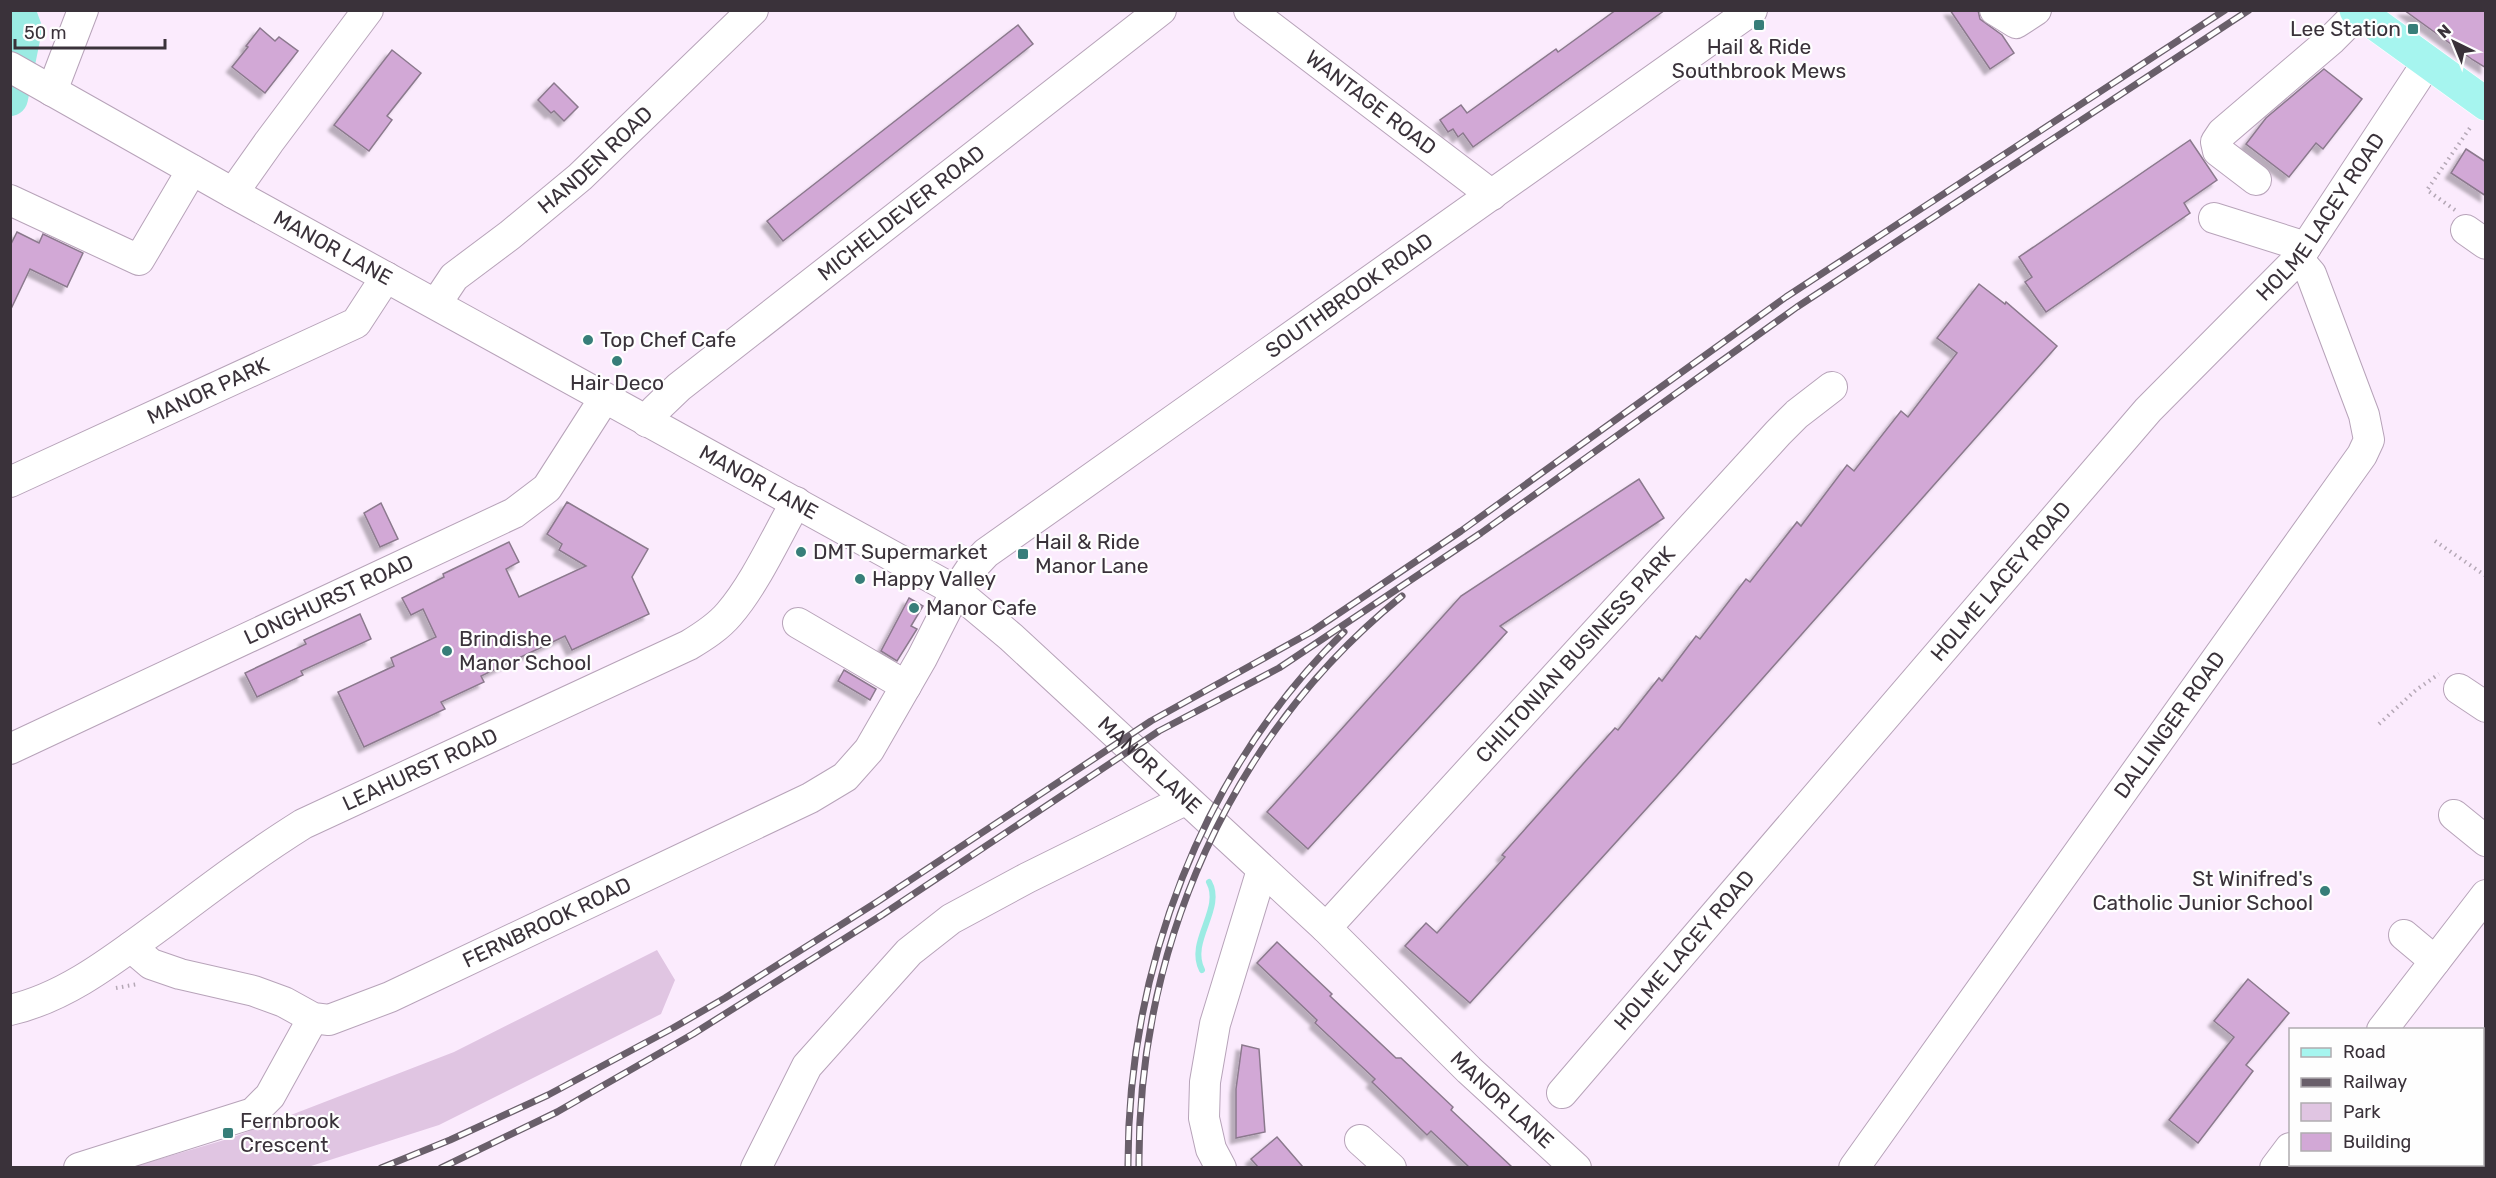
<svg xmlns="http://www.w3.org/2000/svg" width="2496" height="1178" viewBox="0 0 2496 1178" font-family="Rubik,sans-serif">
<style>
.green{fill:#e0c5e2}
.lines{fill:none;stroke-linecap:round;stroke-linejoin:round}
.stream{stroke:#9bebe3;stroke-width:6}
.river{stroke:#9bebe3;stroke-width:36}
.building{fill:#d2a8d6;stroke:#8b798d;stroke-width:1.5;filter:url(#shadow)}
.minor-casing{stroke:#b7a3b9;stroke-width:32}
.major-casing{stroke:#fff;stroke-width:34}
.path{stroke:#b5a8b6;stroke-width:4;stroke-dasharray:1.5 4.5;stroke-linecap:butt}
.minor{stroke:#fff;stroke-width:30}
.major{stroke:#a6f5ef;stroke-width:33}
.rail-casing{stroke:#695f6a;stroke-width:7}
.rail{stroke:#fefefe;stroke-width:4.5;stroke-dasharray:14;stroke-linecap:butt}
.poi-dot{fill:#377e79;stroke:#fefefe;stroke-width:2}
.labels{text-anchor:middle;stroke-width:4.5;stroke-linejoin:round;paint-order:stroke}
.poi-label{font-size:21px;fill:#3a323a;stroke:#fefefe;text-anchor:start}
.street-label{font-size:21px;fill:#3a323a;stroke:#fefefe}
</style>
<defs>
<filter id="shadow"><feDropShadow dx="-5.5" dy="5.5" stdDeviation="1.5" flood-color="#0004"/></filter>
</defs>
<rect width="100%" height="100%" fill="#fbebfd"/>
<polygon class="green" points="657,950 675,980 661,1014 439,1125 308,1167 129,1168 231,1138 454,1052"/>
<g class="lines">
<path class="stream" d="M1202,970C1187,941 1224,909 1209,882"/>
<polyline class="river" points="10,98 24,29 17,10"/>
</g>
<g class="building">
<polygon points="1616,10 1665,10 1473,147 1463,133 1458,137 1453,129 1448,132 1440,120 1461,105 1467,113 1556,49 1558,52"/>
<polygon points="1950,10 1978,10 1980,19 2002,35 2014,53 1990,69"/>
<polygon points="2404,10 2486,10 2486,68 2473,60"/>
<polygon points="1018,25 1033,44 783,241 767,221"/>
<polygon points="260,28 275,41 279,37 298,51 265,93 232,67 248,47 246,46"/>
<polygon points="392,50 421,73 387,116 392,120 369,151 334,125"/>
<polygon points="2324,69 2362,99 2323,149 2316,143 2289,177 2246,144 2266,118"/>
<polygon points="554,83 578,107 564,121 554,111 551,113 538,100"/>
<polygon points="2190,140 2217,180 2184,203 2190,213 2046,312 2025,282 2032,277 2019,257"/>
<polygon points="2466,149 2486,162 2486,196 2451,173"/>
<polygon points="17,232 39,243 43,234 83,253 67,287 30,269 10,311 10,246"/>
<polygon points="1979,284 2005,304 2006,302 2057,346 1677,775 1470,1003 1405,946 1426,923 1437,933 1505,857 1502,855 1615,728 1618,730 1659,678 1662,681 1696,636 1700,639 1746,579 1750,582 1797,522 1801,526 1847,465 1854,471 1901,411 1908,417 1957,353 1937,338"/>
<polygon points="1639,479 1664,518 1500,626 1507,632 1308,849 1267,812 1461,596"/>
<polygon points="567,502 648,549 632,577 649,614 572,650 565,636 481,676 484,682 441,702 445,709 364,747 338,692 394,666 391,658 436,637 423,609 411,615 402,598 444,577 443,574 509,542 519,562 506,569 519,597 586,566 559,550 562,544 547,534"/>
<polygon points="381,503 398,539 380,547 364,513"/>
<polygon points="909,598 923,606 911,626 917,629 897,661 881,651"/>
<polygon points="360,614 371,639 301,671 303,675 257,697 245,673 306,644 304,640"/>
<polygon points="844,670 876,689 870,700 838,681"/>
<polygon points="1277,942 1332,994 1330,996 1396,1058 1401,1058 1453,1107 1451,1110 1512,1167 1469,1167 1431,1131 1427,1135 1372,1082 1375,1079 1315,1023 1317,1020 1257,963"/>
<polygon points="2248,979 2289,1013 2246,1065 2253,1071 2198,1143 2169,1120 2234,1037 2214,1021"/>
<polygon points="1242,1045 1259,1049 1265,1132 1236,1138 1236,1089"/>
<polygon points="1277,1137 1303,1167 1258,1167 1251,1159"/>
</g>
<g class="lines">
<g class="minor-casing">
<g id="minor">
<path id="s1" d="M1249,10L1492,195"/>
<polyline points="1995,10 2016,23 2036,10"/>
<path id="s2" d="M10,67L233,193L956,591L1011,637L1326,928L1469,1070L1576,1168"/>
<polyline points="52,91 83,10"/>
<polyline points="2256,180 2218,151 2216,142 2222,133 2332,39 2361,10"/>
<polyline points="233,193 269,142 368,10"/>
<polyline points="10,200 139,260 192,170"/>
<polyline points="2214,218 2306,247"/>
<polyline points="2466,230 2486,244"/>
<path id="s3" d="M436,304L454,277L510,235L580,177L753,10"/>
<path id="s4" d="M647,422L655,410L679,387L1161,10"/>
<path id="s5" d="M10,482L356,323L386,277"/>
<polyline points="798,623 906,686"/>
<polyline points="2459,689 2486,707"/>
<path id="s6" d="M10,749L514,513L547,488L604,399"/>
<polyline points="2454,815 2486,841"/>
<path id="s7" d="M1326,928L1778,433L1797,414L1832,387"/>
<polyline points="2404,935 2435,961"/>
<path id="s8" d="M131,947L151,964L180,974L254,991L284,1002L313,1018L329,1020L390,997L810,798L845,777L869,750L922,658L956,591L970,570L986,553L1752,10"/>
<path id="s9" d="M10,1010C68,997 118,956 165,922C210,888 255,854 303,824L689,645C704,636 718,627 729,614C755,584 776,537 796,502"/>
<polyline points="2382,1030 2486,895"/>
<path id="s10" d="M1562,1093L2148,410L2298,259L2427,63"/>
<polyline points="1360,1140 1391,1168"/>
<polyline points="79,1168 253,1113 270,1096 313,1018"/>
<polyline points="756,1168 807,1066 909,952 951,919 1027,878 1185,800"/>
<polyline points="1221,1168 1211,1149 1204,1118 1205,1082 1215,1024 1262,870"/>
<path id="s11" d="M1854,1168L2362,455L2369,440L2364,415L2311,274L2298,259"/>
<polyline points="2275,1168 2290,1148"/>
</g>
</g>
<g class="major-casing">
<polyline id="major" points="2356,10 2486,104"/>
</g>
<g class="path">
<polyline points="2455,210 2427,190 2472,125"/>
<polyline points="2435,541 2486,576"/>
<polyline points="2379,724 2416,690 2439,674"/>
<polyline points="116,988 138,984"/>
</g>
<use href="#minor" class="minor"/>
<use href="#major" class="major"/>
<g class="rail-casing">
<g id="rail">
<polyline points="381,1168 450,1140 548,1095 673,1028 725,998 877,902 1151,721 1311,632 1461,531 1786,297 2225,10"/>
<polyline points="441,1168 557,1112 693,1034 882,915 1159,731 1279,668 1481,533 1797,307 2249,10"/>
<path d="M1128,1168C1127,970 1202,770 1344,632"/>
<path d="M1139,1168C1137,948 1230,735 1402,596"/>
</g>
</g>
<use href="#rail" class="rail"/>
</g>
<g class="poi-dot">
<rect x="1753" y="19" width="12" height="12" rx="3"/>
<rect x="2407" y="23" width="12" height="12" rx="3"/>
<circle cx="588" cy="340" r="6"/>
<circle cx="617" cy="361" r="6"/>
<circle cx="801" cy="552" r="6"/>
<rect x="1017" y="548" width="12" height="12" rx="3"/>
<circle cx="860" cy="579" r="6"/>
<circle cx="914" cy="608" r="6"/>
<circle cx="447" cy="651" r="6"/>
<circle cx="2325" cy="891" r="6"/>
<rect x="222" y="1127" width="12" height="12" rx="3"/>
</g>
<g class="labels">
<g class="poi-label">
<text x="2401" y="36" text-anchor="end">Lee Station</text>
<text x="1759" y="54" text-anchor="middle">Hail &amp; Ride<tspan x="1759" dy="24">Southbrook Mews</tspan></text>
<text x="600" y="347">Top Chef Cafe</text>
<text x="617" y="390" text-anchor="middle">Hair Deco</text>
<text x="1035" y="549">Hail &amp; Ride<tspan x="1035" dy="24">Manor Lane</tspan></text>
<text x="813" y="559">DMT Supermarket</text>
<text x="872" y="586">Happy Valley</text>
<text x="926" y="615">Manor Cafe</text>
<text x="459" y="646">Brindishe<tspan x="459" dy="24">Manor School</tspan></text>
<text x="2313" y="886" text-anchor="end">St Winifred's<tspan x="2313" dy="24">Catholic Junior School</tspan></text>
<text x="240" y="1128">Fernbrook<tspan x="240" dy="24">Crescent</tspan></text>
</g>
<g class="street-label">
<text dy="7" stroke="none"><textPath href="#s1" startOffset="153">WANTAGE ROAD</textPath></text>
<text dy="7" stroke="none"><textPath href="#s3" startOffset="216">HANDEN ROAD</textPath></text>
<text dy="7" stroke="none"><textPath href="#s4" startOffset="330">MICHELDEVER ROAD</textPath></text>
<text dy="7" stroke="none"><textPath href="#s10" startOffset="1160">HOLME LACEY ROAD</textPath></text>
<text dy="7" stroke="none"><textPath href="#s2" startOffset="370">MANOR LANE</textPath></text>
<text dy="7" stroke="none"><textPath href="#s8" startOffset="1496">SOUTHBROOK ROAD</textPath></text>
<text dy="7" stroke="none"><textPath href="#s5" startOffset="218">MANOR PARK</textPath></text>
<text dy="7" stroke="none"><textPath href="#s2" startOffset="856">MANOR LANE</textPath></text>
<text dy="7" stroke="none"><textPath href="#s10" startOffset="674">HOLME LACEY ROAD</textPath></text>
<text dy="7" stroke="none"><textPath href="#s6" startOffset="352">LONGHURST ROAD</textPath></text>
<text dy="7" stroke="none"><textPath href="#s7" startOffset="370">CHILTONIAN BUSINESS PARK</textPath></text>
<text dy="7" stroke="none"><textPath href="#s11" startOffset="544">DALLINGER ROAD</textPath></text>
<text dy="7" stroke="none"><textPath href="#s2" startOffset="1342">MANOR LANE</textPath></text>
<text dy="7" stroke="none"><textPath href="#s9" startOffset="478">LEAHURST ROAD</textPath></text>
<text dy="7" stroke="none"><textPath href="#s8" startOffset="453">FERNBROOK ROAD</textPath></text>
<text dy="7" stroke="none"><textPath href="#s10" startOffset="188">HOLME LACEY ROAD</textPath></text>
<text dy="7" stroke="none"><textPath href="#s2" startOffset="1828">MANOR LANE</textPath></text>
</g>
</g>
<rect width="2496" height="1178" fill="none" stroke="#3a323a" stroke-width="24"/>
<rect x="2289" y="1028" width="195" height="138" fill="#fefefe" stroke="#b0acb0" stroke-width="1.5"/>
<rect x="2301" y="1048" width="30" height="9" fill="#a6f5ef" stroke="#b0acb0" stroke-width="1.5"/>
<text x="2343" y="1058" font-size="18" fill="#3a323a">Road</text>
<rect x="2301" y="1078" width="30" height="9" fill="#695f6a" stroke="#b0acb0" stroke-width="1.5"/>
<text x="2343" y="1088" font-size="18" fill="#3a323a">Railway</text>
<rect x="2301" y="1103" width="30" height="18" fill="#e0c5e2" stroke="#b0acb0" stroke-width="1.5"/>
<text x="2343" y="1118" font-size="18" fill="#3a323a">Park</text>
<rect x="2301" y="1133" width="30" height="18" fill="#d2a8d6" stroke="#b0acb0" stroke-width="1.5"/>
<text x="2343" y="1148" font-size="18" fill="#3a323a">Building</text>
<g transform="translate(2454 42) rotate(317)" stroke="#fefefe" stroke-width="4.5" paint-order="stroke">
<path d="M0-4.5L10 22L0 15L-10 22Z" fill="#3a323a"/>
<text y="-9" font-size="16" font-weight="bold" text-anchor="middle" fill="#3a323a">N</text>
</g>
<path d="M15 39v9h150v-9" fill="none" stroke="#3a323a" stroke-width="3"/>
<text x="24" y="39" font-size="18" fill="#3a323a" stroke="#fefefe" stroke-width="4.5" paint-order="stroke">50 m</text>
</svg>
